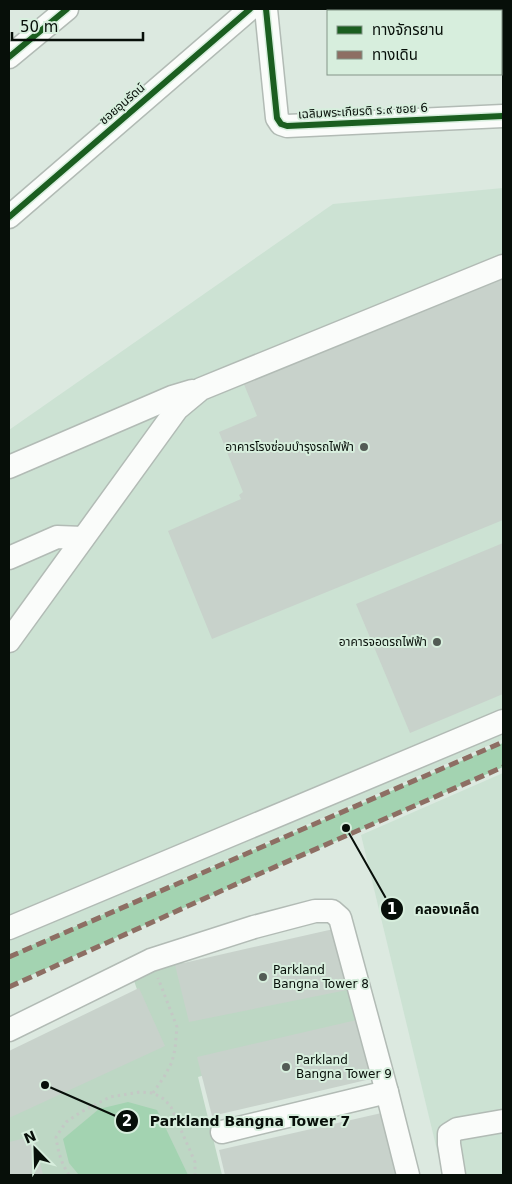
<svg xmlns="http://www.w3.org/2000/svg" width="512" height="1184" viewBox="0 0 512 1184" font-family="'DejaVu Sans','Noto Sans Thai',sans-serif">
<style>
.built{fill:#cce2d3}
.green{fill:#bdd7c4}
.water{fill:#a3d3b1}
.building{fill:#c8d2cb}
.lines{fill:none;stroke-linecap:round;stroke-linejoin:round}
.minor-casing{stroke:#b2bbb5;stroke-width:25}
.path{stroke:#c4c8c5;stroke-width:3;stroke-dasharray:2.5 4;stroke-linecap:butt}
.minor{stroke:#fafcfa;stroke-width:22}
.quiet{stroke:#8d6e63;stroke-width:5;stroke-dasharray:10 5;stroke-linecap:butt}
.cycleway-casing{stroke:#d7eedd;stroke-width:9}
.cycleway{stroke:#1b5e20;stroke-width:6}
.poi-dot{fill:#525b54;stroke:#d7eedd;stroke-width:2}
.labels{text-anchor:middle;stroke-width:4;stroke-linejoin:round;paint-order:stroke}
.street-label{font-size:12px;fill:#070f09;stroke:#d7eedd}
.poi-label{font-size:12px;fill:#070f09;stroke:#d7eedd;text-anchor:end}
.leader{fill:none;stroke:#070f09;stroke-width:2}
.callout-dot{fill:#070f09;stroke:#d7eedd;stroke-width:2}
.mark-label{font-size:15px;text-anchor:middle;font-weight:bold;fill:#fff}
.callout-label{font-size:14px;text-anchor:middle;font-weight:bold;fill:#070f09;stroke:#d7eedd;stroke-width:4;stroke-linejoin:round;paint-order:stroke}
</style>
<rect width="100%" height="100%" fill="#dce9e0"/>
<g class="built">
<polygon points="503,188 503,739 9,955 9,430 333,204"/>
<polygon points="503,773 503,1175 443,1175 361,835"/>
</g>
<polygon class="green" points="181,956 200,1012 353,974 367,1027 198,1077 222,1175 36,1175 28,1154 9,1155 9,1105 12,1109 156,1044 132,975"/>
<g class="water">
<polygon points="503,743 503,767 9,985 9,955"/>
<polygon points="128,1102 157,1110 188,1175 79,1175 69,1163 63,1139 99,1109"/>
</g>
<g class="building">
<polygon points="503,276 503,520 212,639 168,531 241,499 239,495 243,492 219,432 257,416 243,382"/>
<polygon points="503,543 503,694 410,733 356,604"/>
<polygon points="338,928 352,989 189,1022 175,965"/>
<polygon points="139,988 165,1046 9,1118 9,1051"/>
<polygon points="361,1019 375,1078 212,1116 197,1057"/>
<polygon points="386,1112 397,1175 225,1175 219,1150"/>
<polygon points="34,1136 43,1175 9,1175 9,1142"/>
</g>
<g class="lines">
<g class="minor-casing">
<g id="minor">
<polyline points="266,9 277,118 281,124 287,126 503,116"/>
<polyline points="9,57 67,9"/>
<polyline points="9,217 250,9"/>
<polyline points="9,467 172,397 192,391"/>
<polyline points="9,558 57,537 83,538"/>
<polyline points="9,641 177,409 201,389 503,266"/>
<polyline points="9,928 503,721"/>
<polyline points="9,1030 151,960 254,927 315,911 332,911 340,918 387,1092 408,1175"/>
<polyline points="222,1132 387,1092"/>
<polyline points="454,1175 449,1144 449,1134 457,1129 503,1121"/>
</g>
</g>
<g class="path">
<polyline points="153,1093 164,1077 172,1062 175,1049 177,1027 158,978"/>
<path d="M69,1175C61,1163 58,1151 56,1137L66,1122L81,1112L110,1097L140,1092L153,1093L164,1099L171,1107L195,1162V1175"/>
</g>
<use href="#minor" class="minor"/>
<g class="quiet">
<polyline points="9,957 503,742"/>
<polyline points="9,987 252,877 503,767"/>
</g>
<g class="cycleway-casing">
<g id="cycleway">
<polyline points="266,9 277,118 281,124 287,126 503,116"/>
<polyline points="9,57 67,9"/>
<polyline points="9,217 250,9"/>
</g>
</g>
<use href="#cycleway" class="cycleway"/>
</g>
<g class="poi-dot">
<circle cx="364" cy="447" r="5"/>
<circle cx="437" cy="642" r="5"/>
<circle cx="263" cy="977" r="5"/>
<circle cx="286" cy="1067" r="5"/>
</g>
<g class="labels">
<g class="street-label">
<text transform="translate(122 104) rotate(-41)" y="4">ซอยอุนรัดน์</text>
<text transform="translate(363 111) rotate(-3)" y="4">เฉลิมพระเกียรติ ร.๙ ซอย 6</text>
</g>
<g class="poi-label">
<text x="354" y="451">อาคารโรงซ่อมบำรุงรถไฟฟ้า</text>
<text x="427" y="646">อาคารจอดรถไฟฟ้า</text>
<text x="273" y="974" text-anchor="start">Parkland<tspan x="273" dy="14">Bangna Tower 8</tspan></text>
<text x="296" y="1064" text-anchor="start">Parkland<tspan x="296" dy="14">Bangna Tower 9</tspan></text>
</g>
</g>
<path class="leader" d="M346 828L392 909M45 1085L127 1121"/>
<g class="callout-dot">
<circle cx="346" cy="828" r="5"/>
<circle cx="45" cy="1085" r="5"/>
<circle cx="392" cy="909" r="12"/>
<circle cx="127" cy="1121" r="12"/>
</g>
<g class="mark-label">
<text x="392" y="914">1</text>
<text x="127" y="1126">2</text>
</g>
<g class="callout-label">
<text x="447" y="914">คลองเคล็ด</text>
<text x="250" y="1126">Parkland Bangna Tower 7</text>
</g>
<rect width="512" height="1184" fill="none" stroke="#070f09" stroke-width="20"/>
<rect x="327" y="10" width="175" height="65" fill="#d7eedd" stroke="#849588"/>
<rect x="337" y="26" width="25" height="8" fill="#1b5e20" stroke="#849588"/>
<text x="372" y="35" font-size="15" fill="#070f09">ทางจักรยาน</text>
<rect x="337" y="51" width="25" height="8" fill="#8d6e63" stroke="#849588"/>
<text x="372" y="60" font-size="15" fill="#070f09">ทางเดิน</text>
<g transform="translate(35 1149) rotate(337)" stroke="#d7eedd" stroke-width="4" paint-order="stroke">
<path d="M0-4L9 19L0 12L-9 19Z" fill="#070f09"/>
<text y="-8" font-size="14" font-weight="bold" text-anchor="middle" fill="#070f09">N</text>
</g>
<path d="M12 32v8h131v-8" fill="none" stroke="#070f09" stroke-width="2.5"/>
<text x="20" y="32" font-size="15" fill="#070f09" stroke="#d7eedd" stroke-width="4" paint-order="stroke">50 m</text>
</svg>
